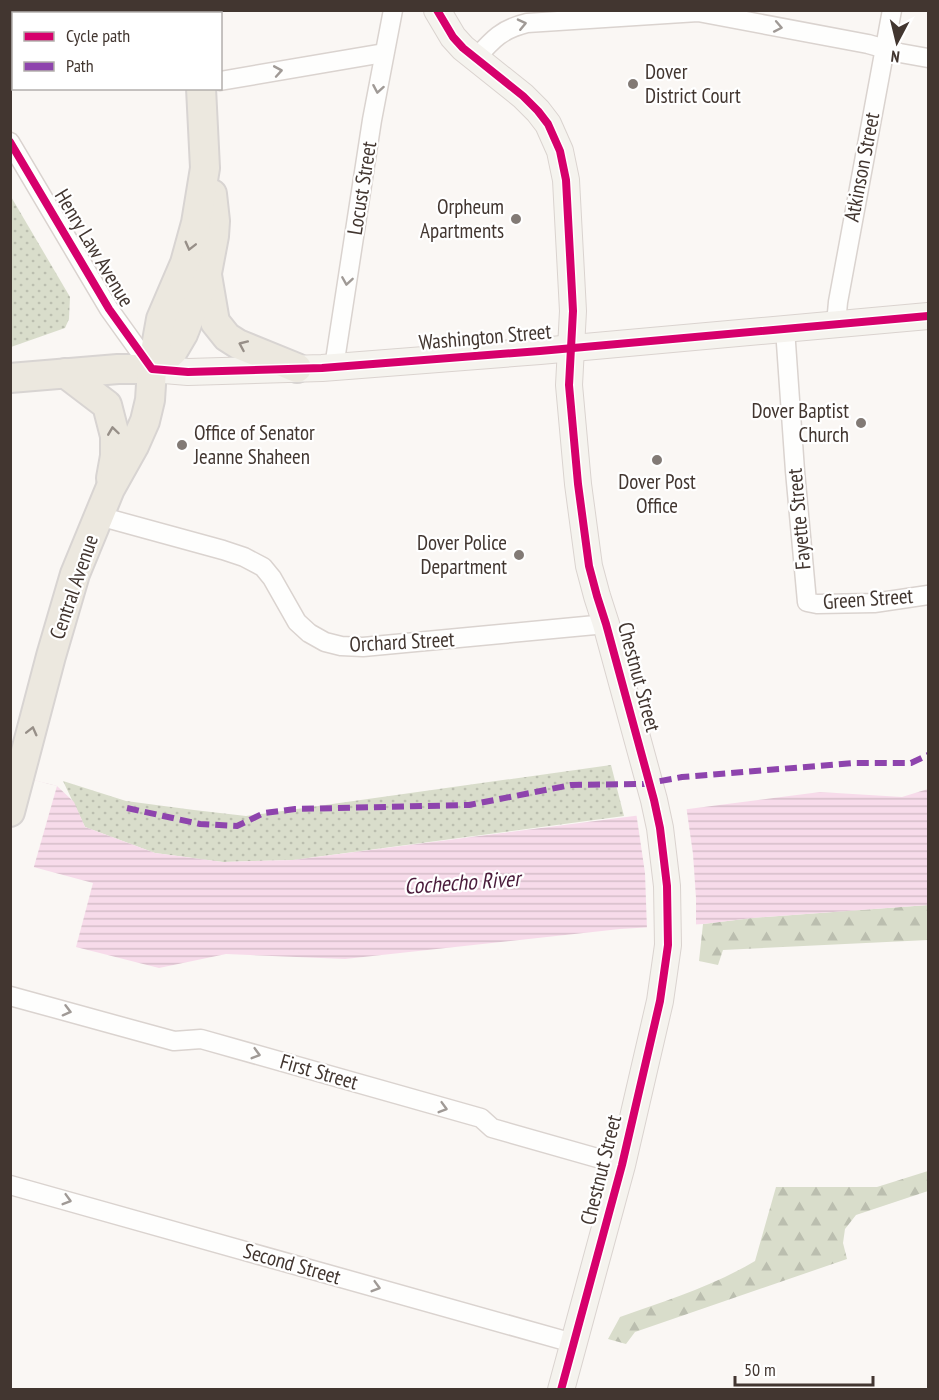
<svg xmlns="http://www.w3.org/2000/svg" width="939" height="1400" viewBox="0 0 939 1400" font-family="'PT Sans Narrow',sans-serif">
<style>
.forest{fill:url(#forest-firs)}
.park{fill:url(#park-dots)}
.water{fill:url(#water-rules)}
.pier{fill:#faf7f4}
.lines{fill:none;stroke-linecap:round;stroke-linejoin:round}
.street-casing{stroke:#dad3cf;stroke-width:21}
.secondary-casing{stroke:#dad3cf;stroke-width:28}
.primary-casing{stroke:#d8d4d2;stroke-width:32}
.street{stroke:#fefefd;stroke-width:18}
.secondary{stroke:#f5f3ee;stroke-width:26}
.primary{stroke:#ece8df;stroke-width:28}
.quiet{stroke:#8e44ad;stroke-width:6;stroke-dasharray:12 6;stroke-linecap:butt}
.cycleway-casing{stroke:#fff;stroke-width:11}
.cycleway{stroke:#d6006c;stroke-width:8}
.oneway{stroke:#a09a96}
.oneway2{stroke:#978f88}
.poi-dot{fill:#827a75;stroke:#fff;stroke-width:2}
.labels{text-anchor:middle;stroke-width:4.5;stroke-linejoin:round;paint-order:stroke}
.poi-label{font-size:21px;fill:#423630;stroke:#fff;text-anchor:end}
.street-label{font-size:21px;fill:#423630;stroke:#fff}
.water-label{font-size:22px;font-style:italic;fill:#491b3a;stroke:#fff}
</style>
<defs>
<pattern id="forest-firs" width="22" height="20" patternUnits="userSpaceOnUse" patternTransform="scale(1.5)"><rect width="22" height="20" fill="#d9ddcb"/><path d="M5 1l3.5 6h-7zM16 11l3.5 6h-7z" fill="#bbbeaf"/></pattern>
<pattern id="park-dots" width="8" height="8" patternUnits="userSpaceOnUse" patternTransform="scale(1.5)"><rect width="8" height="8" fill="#d9ddcb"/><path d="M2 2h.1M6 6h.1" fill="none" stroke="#bbbeaf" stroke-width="1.8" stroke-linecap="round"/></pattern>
<pattern id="water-rules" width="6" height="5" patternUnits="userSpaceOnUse" patternTransform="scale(1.5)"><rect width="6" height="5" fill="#f7dbea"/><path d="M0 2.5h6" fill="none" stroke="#d5bdc9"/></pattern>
</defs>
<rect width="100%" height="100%" fill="#faf7f4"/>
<g class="forest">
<polygon points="928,905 928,940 723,950 718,965 699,961 703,924 752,918"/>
<path d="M928,1171V1191L856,1215L845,1229L843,1243L847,1259L635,1332L626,1344L608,1339L620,1317C665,1301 713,1286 755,1261L776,1187H877Z"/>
</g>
<g class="park">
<polygon points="10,195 70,297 69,319 65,328 11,347"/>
<polygon points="611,765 624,816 293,860 223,862 155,853 85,827 63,781 126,801 194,810 246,816"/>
</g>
<polygon class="water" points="10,774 57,786 74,802 85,827 155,853 223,862 293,860 820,792 902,797 928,789 928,905 752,918 703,924 620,929 345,959 226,954 159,968 76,947 93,883 11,861"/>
<g class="pier">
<polygon points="11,774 57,786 33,870 10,864"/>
<polygon points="686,805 693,854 696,898 696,927 647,930 645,873 636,812"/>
</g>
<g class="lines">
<g class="street-casing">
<g id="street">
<path d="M476,58C493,39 502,29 527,23L698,12L868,44L900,53L928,58"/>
<polyline points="220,81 384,53"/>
<polyline points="10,142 109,309 152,369"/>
<polyline points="836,324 838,302 892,10"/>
<polyline points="785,329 795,471 807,602 817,604 874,603 928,595"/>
<polyline points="334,367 372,120 393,10"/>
<polyline points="99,516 223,550 244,557 263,567 272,578 297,622 309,633 325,642 341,646 363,647 606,624"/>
<polyline points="10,996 174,1041 201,1039 481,1118 492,1128 622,1165"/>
<polyline points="10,1185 573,1343"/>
</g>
</g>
<g class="secondary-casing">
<g id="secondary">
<polyline points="437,10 453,37 463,48 523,96 538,111 548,124 560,151 566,180 573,311 569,385 578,484 589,566 597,596 606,624 654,800 660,828 667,886 668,945 660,1001 622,1165 561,1390"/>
<polyline points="152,369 188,372 322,368 540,351 928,316"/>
</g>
</g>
<g class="primary-casing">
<g id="primary">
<polyline points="183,10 184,14"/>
<polyline points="207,275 215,322 227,337 238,344 297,368"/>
<polyline points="152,369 173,351 183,334 207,273 214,236 215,221 212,194"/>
<polyline points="65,373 107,405 115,436 115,456 111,478"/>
<polyline points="10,378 118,369 152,369"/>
<polyline points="10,812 51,656 75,574 110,489 134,446 145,421 150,400 152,369 161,319 185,263 196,223 205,168 201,88"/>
</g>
</g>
<use href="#street" class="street"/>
<use href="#secondary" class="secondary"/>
<use href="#primary" class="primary"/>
<polyline class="quiet" points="127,808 200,824 237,826 264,813 295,809 469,805 571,785 644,784 682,777 854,763 911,763 928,755"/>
<g class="cycleway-casing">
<g id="cycleway">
<polyline points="437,10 453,37 463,48 523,96 538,111 548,124 560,151 566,180 573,311 569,385 578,484 589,566 597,596 606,624 654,800 660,828 667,886 668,945 660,1001 622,1165 561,1390"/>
<polyline points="10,142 109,309 152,369 188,372 322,368 540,351 928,316"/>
</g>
</g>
<use href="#cycleway" class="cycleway"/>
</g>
<defs><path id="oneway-chevron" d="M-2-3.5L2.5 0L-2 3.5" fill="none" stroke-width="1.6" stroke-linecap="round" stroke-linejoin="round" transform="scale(1.5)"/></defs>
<g class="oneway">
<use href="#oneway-chevron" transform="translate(522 24) rotate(-13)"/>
<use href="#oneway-chevron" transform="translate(778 27) rotate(11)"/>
<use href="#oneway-chevron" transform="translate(278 71) rotate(-10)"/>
<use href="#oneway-chevron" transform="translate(378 89) rotate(100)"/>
<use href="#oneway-chevron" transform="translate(347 281) rotate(99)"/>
<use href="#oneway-chevron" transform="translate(67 1011) rotate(15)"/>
<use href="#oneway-chevron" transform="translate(256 1054) rotate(16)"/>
<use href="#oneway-chevron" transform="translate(443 1108) rotate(16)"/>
<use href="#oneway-chevron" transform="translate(67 1200) rotate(16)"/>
<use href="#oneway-chevron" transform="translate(376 1287) rotate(16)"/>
</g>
<g class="oneway2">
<use href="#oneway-chevron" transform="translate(190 246) rotate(104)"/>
<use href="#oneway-chevron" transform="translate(243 345) rotate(-156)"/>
<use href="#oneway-chevron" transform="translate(113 431) rotate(-98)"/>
<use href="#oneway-chevron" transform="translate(32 731) rotate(-76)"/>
</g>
<g class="poi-dot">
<circle cx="633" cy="84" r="6"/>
<circle cx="516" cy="219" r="6"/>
<circle cx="861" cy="423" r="6"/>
<circle cx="182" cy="445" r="6"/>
<circle cx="657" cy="460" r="6"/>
<circle cx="519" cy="555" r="6"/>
</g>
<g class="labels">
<g class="poi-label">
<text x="645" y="79" text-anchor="start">Dover<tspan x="645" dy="24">District Court</tspan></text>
<text x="504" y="214">Orpheum<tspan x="504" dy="24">Apartments</tspan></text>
<text x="849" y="418">Dover Baptist<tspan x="849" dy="24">Church</tspan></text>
<text x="194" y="440" text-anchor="start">Office of Senator<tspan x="194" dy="24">Jeanne Shaheen</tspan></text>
<text x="657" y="489" text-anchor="middle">Dover Post<tspan x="657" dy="24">Office</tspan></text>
<text x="507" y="550">Dover Police<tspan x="507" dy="24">Department</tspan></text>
</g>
<g class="street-label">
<text transform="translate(862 167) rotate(-79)" y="7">Atkinson Street</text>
<text transform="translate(362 188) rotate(-81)" y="7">Locust Street</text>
<text transform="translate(94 248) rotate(59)" y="7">Henry Law Avenue</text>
<text transform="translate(485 337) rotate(-5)" y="7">Washington Street</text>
<text transform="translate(799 519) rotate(-95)" y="7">Fayette Street</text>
<text transform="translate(74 587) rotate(-71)" y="7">Central Avenue</text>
<text transform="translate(868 599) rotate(-4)" y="7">Green Street</text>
<text transform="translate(402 642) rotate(-3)" y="7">Orchard Street</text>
<text transform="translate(639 677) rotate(75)" y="7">Chestnut Street</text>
<text transform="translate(319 1072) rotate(16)" y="7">First Street</text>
<text transform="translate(601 1170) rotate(-76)" y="7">Chestnut Street</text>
<text transform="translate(292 1264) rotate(16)" y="7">Second Street</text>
</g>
<g class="water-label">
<text transform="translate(462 882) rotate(-4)" y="8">Cochecho River</text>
</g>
</g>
<rect width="939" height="1400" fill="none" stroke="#423630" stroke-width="24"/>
<rect x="12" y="12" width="210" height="78" fill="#ffffff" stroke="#b3afac" stroke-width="1.5"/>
<rect x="24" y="32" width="30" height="9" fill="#d6006c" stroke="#b3afac" stroke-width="1.5"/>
<text x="66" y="42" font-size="18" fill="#423630">Cycle path</text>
<rect x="24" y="62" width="30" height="9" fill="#8e44ad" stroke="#b3afac" stroke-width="1.5"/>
<text x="66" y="72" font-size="18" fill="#423630">Path</text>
<g transform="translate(897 42) rotate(187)" stroke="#ffffff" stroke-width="4.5" paint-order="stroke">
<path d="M0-4.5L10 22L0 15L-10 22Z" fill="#423630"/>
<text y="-9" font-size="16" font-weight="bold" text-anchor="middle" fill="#423630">N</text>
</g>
<path d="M735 1376v9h138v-9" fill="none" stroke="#423630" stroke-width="3"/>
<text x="744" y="1376" font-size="18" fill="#423630" stroke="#ffffff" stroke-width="4.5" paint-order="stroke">50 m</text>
</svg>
